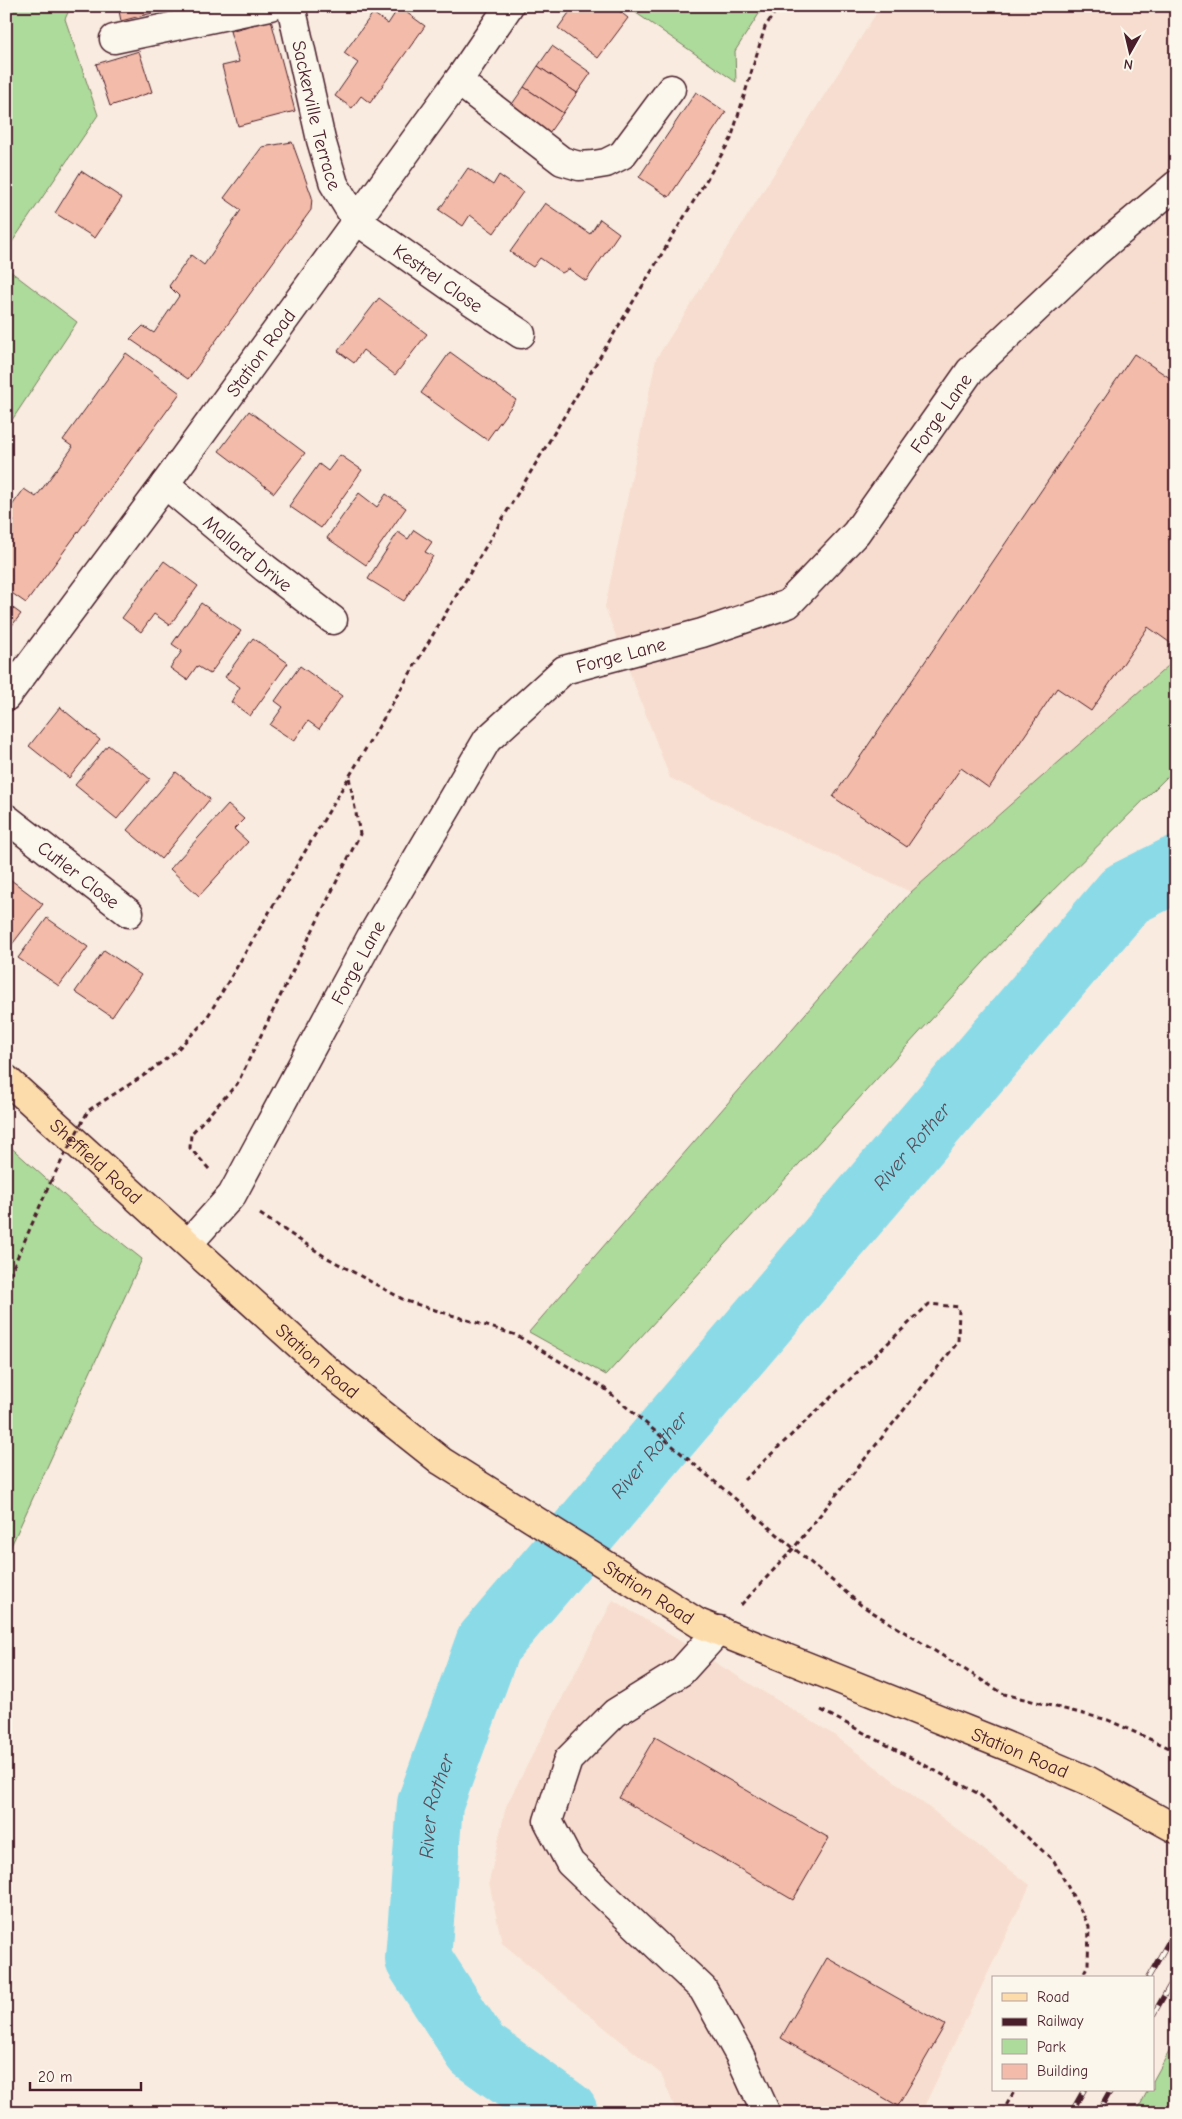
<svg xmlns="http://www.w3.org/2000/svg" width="1182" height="2119" viewBox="0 0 1182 2119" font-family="'Comic Neue',sans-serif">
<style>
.built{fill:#f7ddcf}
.green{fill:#addb9b;stroke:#7c7d63}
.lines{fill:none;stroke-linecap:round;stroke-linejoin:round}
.river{stroke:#8bdae8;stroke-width:66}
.building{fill:#f3bba9;stroke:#4a1f2b}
.minor-casing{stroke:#4a1f2b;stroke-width:31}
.major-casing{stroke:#4a1f2b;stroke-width:31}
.path{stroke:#4a1f2b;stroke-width:3;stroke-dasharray:5 4;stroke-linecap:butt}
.minor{stroke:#fbf7ec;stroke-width:28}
.major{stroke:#fddcac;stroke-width:28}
.rail-casing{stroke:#4a1f2b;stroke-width:5.5}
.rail{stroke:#fbf7ec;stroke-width:4;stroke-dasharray:11;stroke-linecap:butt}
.path-bridge{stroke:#4a1f2b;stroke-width:3;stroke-dasharray:5 4;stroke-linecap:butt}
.labels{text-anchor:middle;stroke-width:4.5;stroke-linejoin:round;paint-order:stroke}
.street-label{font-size:19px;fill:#4a1f2b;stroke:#fbf7ec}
.water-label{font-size:20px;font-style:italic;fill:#5a4e5a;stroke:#fbf7ec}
</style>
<rect width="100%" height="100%" fill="#f9ebdf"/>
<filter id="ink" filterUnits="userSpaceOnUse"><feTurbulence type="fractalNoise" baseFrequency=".02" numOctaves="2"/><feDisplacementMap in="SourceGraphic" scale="10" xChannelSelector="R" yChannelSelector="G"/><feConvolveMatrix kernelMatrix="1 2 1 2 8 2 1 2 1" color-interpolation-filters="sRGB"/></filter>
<g filter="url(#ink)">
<g class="built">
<polygon points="881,6 1176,6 1176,659 911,892 670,778 605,607 656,359"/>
<polygon points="613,1600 834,1735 1030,1885 921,2113 677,2113 661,2074 502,1943 489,1882 506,1806"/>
</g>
<g class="green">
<polygon points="6,6 71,6 65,19 98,115 6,251"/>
<polygon points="626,6 764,6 735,51 736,82"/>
<polygon points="6,268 77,322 6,429"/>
<polygon points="1176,659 1176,771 1171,773 1015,928 606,1375 529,1332 911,892"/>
<polygon points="6,1143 83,1212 142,1259 6,1557"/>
<polygon points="1176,2039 1176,2113 1136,2113 1148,2090 1153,2090 1153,2081"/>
</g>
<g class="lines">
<path class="river" id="s1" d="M565,2113L477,2050L418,1959L430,1804L488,1644L1126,894L1176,869"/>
</g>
<g class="building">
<polygon points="118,6 180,6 121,21"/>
<polygon points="574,6 613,6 628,18 598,58 558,28"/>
<polygon points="399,7 425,26 370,103 361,96 352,108 335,96 358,63 344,53 373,13 388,24"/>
<polygon points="271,20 295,111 238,126 222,66 239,62 230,31"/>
<polygon points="552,46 591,73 577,93 538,66"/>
<polygon points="139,51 152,92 110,106 96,64"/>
<polygon points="538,66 577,93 563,113 524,87"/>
<polygon points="524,87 563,113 549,133 510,107"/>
<polygon points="696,92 726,112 669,197 639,177"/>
<polygon points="292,142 312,197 311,210 188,379 130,339 143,326 154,333 179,296 169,286 191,255 204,265 241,210 224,198 262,147"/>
<polygon points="468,168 493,185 499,175 523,192 494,233 470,215 463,226 439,210"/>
<polygon points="81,171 122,198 95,238 55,213"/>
<polygon points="545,203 590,234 600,219 619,233 586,281 569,269 562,273 540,258 533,267 510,252"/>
<polygon points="379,298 427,334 395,375 363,350 354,363 338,351"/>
<polygon points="450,352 516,400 487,440 421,393"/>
<polygon points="126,353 180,393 26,603 6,589 6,531 14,521 6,514 24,489 36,497 73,447 63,440"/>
<polygon points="1134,354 1176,382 1176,647 1148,627 1091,711 1057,688 989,788 961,768 907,847 833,797"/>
<polygon points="249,411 305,453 274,493 219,451"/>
<polygon points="340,455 362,470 321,528 289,506 319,464 328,471"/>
<polygon points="359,493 377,507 386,494 406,508 366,565 327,538"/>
<polygon points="414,530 432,542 425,552 433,556 404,601 368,579 398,532 408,539"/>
<polygon points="164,561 198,586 170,625 154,614 141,632 122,618"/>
<polygon points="6,603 21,614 6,633"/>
<polygon points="201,603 241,631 210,674 197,666 187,680 170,668 182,651 172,644"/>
<polygon points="253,638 288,663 250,716 231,702 240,687 225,677"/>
<polygon points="300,666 342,696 319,729 308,721 294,741 270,725 283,707 275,701"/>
<polygon points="60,707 100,740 69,778 29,746"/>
<polygon points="108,745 150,779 117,819 75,785"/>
<polygon points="176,772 210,799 161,859 127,830"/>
<polygon points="228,805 244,819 234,829 248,842 199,896 170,869"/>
<polygon points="7,877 43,904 10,947 6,944"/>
<polygon points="47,918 88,947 59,986 18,958"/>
<polygon points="104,950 141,975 112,1017 75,992"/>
<polygon points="655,1737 829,1838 793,1900 619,1798"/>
<polygon points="827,1958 945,2025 898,2106 781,2038"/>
</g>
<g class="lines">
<g class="minor-casing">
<g id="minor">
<path id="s2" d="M291,6L321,140L334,184L356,220L464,296L521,334"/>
<polyline points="114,39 270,6"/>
<polyline points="458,81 562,161 579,166 594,165 606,163 622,155 671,89"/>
<path id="s3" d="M165,484L265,568L333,620"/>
<path id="s4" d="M6,697L165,484L458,81L509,6"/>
<path id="s5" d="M6,818L129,913"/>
<path id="s6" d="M189,1243L232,1195L371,937L487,740L564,670L702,633L788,604L856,533L970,371L1096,252L1176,185"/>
<polyline points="719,1630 681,1672 615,1713 568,1760 548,1821 570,1863 703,1989 740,2056 766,2113"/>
</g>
</g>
<g class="major-casing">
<g id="major">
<path id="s7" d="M6,1079L329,1372L441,1461L698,1623L1004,1745L1089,1781L1176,1829"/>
</g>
</g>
<g class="path">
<polyline points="89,1110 146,1074 175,1052 205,1021 441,621 731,139 765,27 779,6"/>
<polyline points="209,1169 190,1148 191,1134 237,1084 360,834 349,777"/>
<polyline points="260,1214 324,1256 406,1301 516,1335 604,1388 861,1605 1004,1694 1108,1720 1176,1751"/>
<polyline points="6,1283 51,1181"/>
<polyline points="741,1605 793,1549 958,1342 959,1307 929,1304 744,1480"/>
<polyline points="821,1710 979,1794 1054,1861 1089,1926 1088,1965 1081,1978"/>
<polyline points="1002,2113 1015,2090"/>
</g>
<use href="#minor" class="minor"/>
<use href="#major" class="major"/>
<g class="rail-casing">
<g id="rail">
<polyline points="1148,1978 1176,1929"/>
<polyline points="1153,2015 1176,1975"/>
<polyline points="1071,2113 1084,2090"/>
<polyline points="1098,2113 1111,2090"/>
</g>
</g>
<use href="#rail" class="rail"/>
<polyline class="path-bridge" points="51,1181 88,1111"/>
</g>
</g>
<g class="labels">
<g class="street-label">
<text dy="7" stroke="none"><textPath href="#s2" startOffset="112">Sackerville Terrace</textPath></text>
<text dy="7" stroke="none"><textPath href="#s2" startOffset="326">Kestrel Close</textPath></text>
<text dy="7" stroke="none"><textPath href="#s4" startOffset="428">Station Road</textPath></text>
<text dy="7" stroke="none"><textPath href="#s6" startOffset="1169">Forge Lane</textPath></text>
<text dy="7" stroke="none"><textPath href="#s3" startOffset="108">Mallard Drive</textPath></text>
<text dy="7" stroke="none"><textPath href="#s6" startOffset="749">Forge Lane</textPath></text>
<text dy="7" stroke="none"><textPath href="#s5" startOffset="92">Cutler Close</textPath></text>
<text dy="7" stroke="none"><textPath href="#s6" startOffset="329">Forge Lane</textPath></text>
<text dy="7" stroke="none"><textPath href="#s7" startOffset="122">Sheffield Road</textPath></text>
<text dy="7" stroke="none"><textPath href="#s7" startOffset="420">Station Road</textPath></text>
<text dy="7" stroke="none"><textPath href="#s7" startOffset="825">Station Road</textPath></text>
<text dy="7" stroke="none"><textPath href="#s7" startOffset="1230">Station Road</textPath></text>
</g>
<g class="water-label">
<text dy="7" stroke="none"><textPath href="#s1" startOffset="1196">River Rother</textPath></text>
<text dy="7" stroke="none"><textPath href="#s1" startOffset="791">River Rother</textPath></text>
<text dy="7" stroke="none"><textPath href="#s1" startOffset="371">River Rother</textPath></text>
</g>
</g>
<rect width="1182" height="2119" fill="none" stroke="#fbf7ec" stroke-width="25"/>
<rect x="12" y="12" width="1157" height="2094" fill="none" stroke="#4a1f2b" stroke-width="2" filter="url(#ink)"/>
<rect x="992" y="1976" width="162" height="115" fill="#fbf7ec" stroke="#b4a19f"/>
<rect x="1002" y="1993" width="25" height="8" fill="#fddcac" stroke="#b4a19f"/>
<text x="1037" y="2002" font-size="15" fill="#4a1f2b">Road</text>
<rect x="1002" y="2018" width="25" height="8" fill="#4a1f2b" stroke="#b4a19f"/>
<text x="1037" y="2026" font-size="15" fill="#4a1f2b">Railway</text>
<rect x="1002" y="2039" width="25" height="15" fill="#addb9b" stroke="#b4a19f"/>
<text x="1037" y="2052" font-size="15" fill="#4a1f2b">Park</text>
<rect x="1002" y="2064" width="25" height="15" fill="#f3bba9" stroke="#b4a19f"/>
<text x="1037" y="2076" font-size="15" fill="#4a1f2b">Building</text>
<g transform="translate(1130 52) rotate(188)" stroke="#fbf7ec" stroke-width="4" paint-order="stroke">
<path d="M0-4L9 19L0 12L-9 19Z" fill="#4a1f2b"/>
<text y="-8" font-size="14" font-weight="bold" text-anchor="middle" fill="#4a1f2b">N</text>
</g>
<path d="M30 2082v8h111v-8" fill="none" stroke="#4a1f2b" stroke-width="2.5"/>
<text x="38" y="2082" font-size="15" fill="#4a1f2b" stroke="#fbf7ec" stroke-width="4" paint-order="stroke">20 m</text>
</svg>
